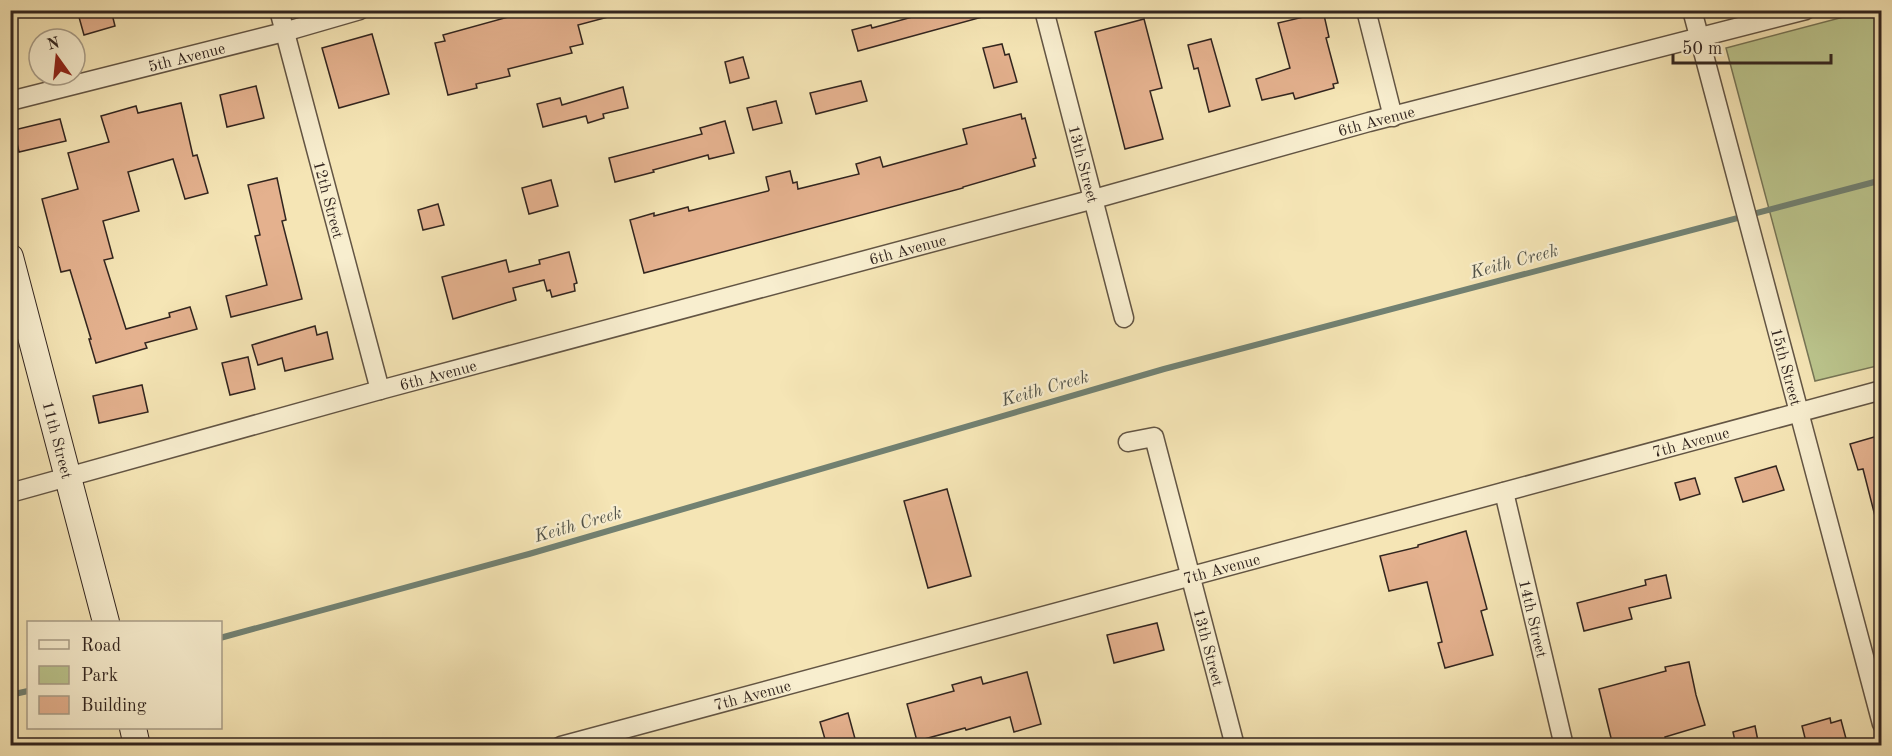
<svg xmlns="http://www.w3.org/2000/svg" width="1892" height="756" viewBox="0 0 1892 756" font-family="'Old Standard TT',serif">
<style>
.green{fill:#bbc58d;stroke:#767556;stroke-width:1.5}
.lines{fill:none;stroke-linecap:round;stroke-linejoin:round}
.stream{stroke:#728172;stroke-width:6}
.building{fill:#e4b18e;stroke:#32251f;stroke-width:1.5}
.minor-casing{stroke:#635544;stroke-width:21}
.secondary-casing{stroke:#32251f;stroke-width:28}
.minor{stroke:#f8eecf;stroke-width:18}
.secondary{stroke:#f8eecf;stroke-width:26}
.labels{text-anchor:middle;stroke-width:4.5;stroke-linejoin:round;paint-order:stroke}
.street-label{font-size:16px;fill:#32251f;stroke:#f8eecf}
.water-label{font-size:18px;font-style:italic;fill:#525349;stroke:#f8eecf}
</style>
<rect width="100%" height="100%" fill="#f5e5b5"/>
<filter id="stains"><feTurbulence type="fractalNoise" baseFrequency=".00333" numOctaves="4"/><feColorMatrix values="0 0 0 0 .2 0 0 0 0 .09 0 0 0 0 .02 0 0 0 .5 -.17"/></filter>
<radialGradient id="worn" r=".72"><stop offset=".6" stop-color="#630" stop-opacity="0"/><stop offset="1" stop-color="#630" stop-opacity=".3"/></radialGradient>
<polygon class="green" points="1870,10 1882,11 1881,365 1815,381 1726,48"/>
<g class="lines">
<g class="stream">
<polyline points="220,638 529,554 1164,369 1882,180"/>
<polyline points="10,695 28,691"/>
</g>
</g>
<g class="building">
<polygon points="77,10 111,10 115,26 84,35"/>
<polygon points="534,10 611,10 612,16 578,25 583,44 570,47 572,53 508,69 510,76 476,84 477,88 448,95 435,43 445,41 443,35"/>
<polygon points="927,10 986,10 986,16 858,51 852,30 871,25 872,28 927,13"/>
<polygon points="1316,14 1317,16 1324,15 1329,37 1326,38 1338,83 1333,84 1334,88 1295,99 1293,93 1262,100 1256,79 1290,68 1278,23"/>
<polygon points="1144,19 1162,88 1150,91 1163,139 1125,149 1095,32"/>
<polygon points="372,34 389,94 339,108 322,48"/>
<polygon points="1211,39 1230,106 1209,112 1198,68 1194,69 1188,45"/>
<polygon points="1002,44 1005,55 1009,54 1017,82 994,88 983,48"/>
<polygon points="743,57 749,78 730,83 725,62"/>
<polygon points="861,81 867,101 816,114 810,93"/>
<polygon points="256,86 264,118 227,127 220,95"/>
<polygon points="623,87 628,108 603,114 604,118 588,123 586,116 543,127 537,104 560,98 562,105"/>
<polygon points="776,101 782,123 753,130 747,108"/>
<polygon points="181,103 193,156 197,155 208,193 185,199 173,159 128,172 139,211 103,221 113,258 104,260 126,329 170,317 169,313 190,307 197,329 145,343 147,348 96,363 89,339 91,339 70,270 61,272 42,199 78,189 68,153 109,142 101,116 136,106 138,113"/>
<polygon points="1021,114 1022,119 1025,118 1036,158 1033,159 1035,166 963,187 963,188 644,273 630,220 654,213 654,216 688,207 689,211 768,191 769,190 766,177 790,171 793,183 797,182 798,189 859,174 856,164 880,157 883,167 967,144 963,129"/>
<polygon points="60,119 66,141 19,152 14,130"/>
<polygon points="725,121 734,153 709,159 708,155 653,170 654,172 615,182 609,158 702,134 700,128"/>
<polygon points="277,178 286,220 282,221 302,299 231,317 226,296 267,285 255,236 260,235 248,185"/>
<polygon points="551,180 558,206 529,214 522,188"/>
<polygon points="438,204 444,225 423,230 418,210"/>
<polygon points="569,252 577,283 574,284 575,291 552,297 550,290 547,291 544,280 513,288 516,300 453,319 442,277 506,260 509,272 540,264 539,260"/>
<polygon points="315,326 317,335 327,332 333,359 285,371 282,358 258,365 252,345"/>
<polygon points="248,357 255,389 230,395 222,363"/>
<polygon points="142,385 148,412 99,423 93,396"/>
<polygon points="1881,435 1881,519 1876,520 1863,469 1858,470 1850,444"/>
<polygon points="1776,466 1784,490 1743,502 1735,478"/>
<polygon points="1695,478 1700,494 1680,500 1675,483"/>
<polygon points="947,489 971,576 928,588 904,501"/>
<polygon points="1466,531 1487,609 1481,611 1493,655 1445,668 1438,643 1442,642 1427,582 1389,591 1380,556 1418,547 1418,545"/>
<polygon points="1666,575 1671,598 1629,608 1632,619 1584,631 1577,603 1646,585 1645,580"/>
<polygon points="1157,623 1164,650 1114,663 1107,635"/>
<polygon points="1689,662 1696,695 1705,725 1665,737 1668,746 1613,746 1599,689 1666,671 1665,667"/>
<polygon points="1027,672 1041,724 1014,732 1010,717 966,730 965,728 917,741 907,704 954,691 952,685 981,677 983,684"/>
<polygon points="848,713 857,746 827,746 820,722"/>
<polygon points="1830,718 1831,723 1841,720 1848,746 1807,746 1802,726"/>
<polygon points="1755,726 1759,746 1736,746 1733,732"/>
</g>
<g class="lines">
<g class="minor-casing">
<g id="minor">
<path id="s1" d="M279,10L380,390"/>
<path id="s2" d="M1044,10L1124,318"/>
<polyline points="1366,10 1393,117"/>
<path id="s3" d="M1692,10L1882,724"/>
<path id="s4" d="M10,101L284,32L360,10"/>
<path id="s5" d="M1128,442L1154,437L1235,746"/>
<path id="s6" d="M1504,492L1564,746"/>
<path id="s7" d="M10,493L380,390L1094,199L1369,122L1806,10"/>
<path id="s8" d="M561,746L1882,390"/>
</g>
</g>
<g class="secondary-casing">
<g id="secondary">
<path id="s9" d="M10,257L106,622"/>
<polyline points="133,728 137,746"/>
</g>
</g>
<use href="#minor" class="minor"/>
<use href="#secondary" class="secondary"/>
</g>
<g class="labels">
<g class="street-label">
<text dy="6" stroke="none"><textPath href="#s4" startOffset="182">5th Avenue</textPath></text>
<text dy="6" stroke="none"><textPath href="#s7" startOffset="1416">6th Avenue</textPath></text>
<text dy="6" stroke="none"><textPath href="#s2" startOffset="159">13th Street</textPath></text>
<text dy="6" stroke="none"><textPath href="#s1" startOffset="196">12th Street</textPath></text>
<text dy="6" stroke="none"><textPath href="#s7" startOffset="930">6th Avenue</textPath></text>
<text dy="6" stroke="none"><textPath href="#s3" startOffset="369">15th Street</textPath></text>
<text dy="6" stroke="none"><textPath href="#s7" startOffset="444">6th Avenue</textPath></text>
<text dy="6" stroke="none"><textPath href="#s9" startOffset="189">11th Street</textPath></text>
<text dy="6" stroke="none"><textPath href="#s8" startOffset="1170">7th Avenue</textPath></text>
<text dy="6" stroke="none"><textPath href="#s8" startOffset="684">7th Avenue</textPath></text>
<text dy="6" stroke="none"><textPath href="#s6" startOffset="130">14th Street</textPath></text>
<text dy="6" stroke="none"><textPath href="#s5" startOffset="244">13th Street</textPath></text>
<text dy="6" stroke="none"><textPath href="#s8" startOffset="198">7th Avenue</textPath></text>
</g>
<g class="water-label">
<text transform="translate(1514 261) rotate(-15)" y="6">Keith Creek</text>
<text transform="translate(1045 388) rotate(-16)" y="6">Keith Creek</text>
<text transform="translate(578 524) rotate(-16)" y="6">Keith Creek</text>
</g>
</g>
<rect width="1892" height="756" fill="none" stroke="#f5e5b5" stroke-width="36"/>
<rect x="12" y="12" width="1868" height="732" fill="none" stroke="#32251f" stroke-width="3"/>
<rect x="18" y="18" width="1856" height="720" fill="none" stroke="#32251f" stroke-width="1.5"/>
<rect x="27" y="621" width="195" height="108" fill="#f8eecf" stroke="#a99e89" stroke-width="1.5"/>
<rect x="39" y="640" width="30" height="9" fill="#f8eecf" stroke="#a99e89" stroke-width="1.5"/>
<text x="81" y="651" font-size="18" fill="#32251f">Road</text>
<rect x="39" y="666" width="30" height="18" fill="#bbc58d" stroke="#a99e89" stroke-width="1.5"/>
<text x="81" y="681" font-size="18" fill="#32251f">Park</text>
<rect x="39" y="696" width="30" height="18" fill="#e4b18e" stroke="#a99e89" stroke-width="1.5"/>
<text x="81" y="711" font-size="18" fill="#32251f">Building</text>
<g transform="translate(57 57) rotate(345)"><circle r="28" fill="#f8eecf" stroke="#a99e89" stroke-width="1.5"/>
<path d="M0-4.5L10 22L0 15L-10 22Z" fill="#8f2418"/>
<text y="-9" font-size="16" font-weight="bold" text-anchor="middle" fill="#32251f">N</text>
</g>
<path d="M1673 54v9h158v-9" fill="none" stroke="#32251f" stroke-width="3"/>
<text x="1682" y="54" font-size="18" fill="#32251f" stroke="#f8eecf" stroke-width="4.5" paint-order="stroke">50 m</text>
<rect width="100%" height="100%" filter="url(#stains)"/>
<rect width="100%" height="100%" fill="url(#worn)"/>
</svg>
